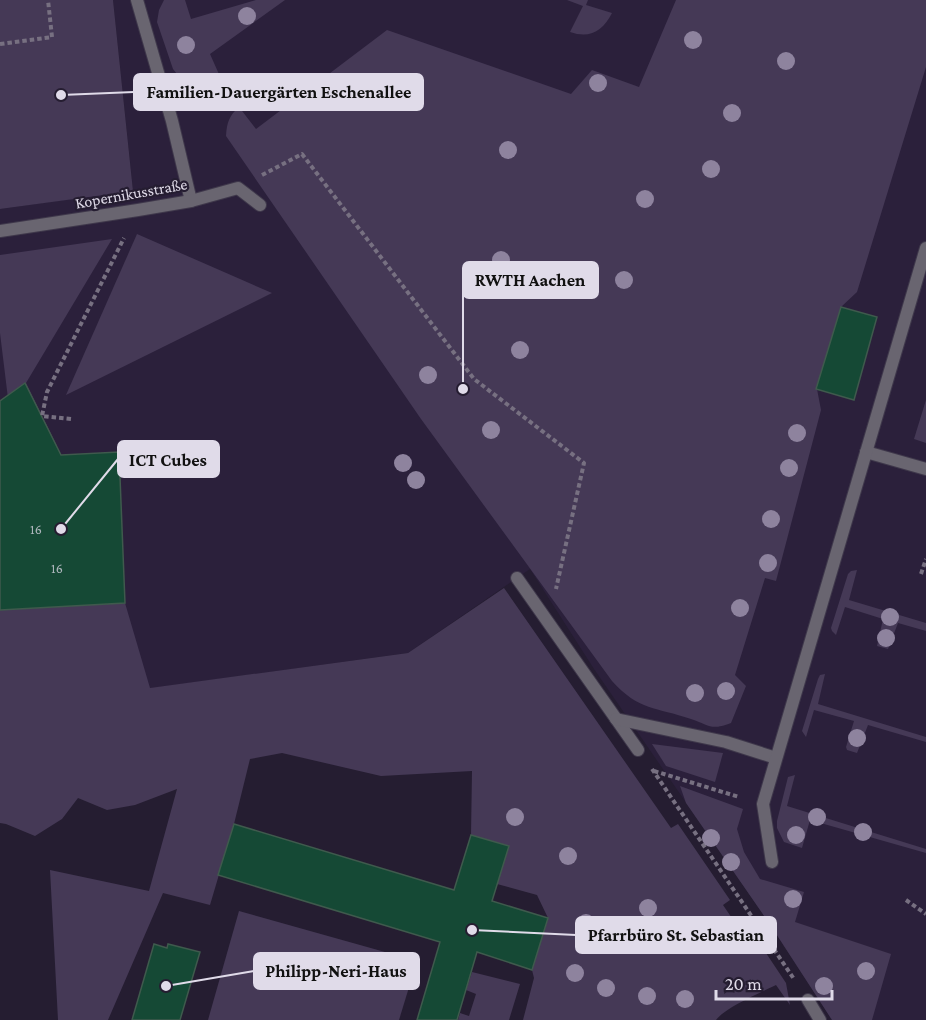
<svg xmlns="http://www.w3.org/2000/svg" width="926" height="1020" viewBox="0 0 926 1020" font-family="'Crimson Pro',serif">
<style>
.built{fill:#2b203b}
.green{fill:#453956}
.building{fill:#154935;stroke:#3f5a4d;stroke-width:1.5}
.lines{fill:none;stroke-linecap:round;stroke-linejoin:round}
.lane-casing{stroke:#3f384b;stroke-width:14}
.street-casing{stroke:#3f384b;stroke-width:14}
.path{stroke:#777081;stroke-width:4;stroke-dasharray:4.5 3;stroke-linecap:butt}
.lane{stroke:#696570;stroke-width:12}
.street{stroke:#696570;stroke-width:12}
.tree{fill:#8e839e}
.labels{text-anchor:middle;stroke-width:4.5;stroke-linejoin:round;paint-order:stroke}
.number-label{font-size:14px;fill:#adb6bc}
.street-label{font-size:16px;fill:#e0dbe9;stroke:#251d31}
.leader{fill:none;stroke:#e0dbe9;stroke-width:2}
.callout-dot{fill:#e0dbe9;stroke:#251d31;stroke-width:2}
.callout{fill:#e0dbe9;stroke:#e0dbe9;stroke-width:2}
.callout-label{font-size:18px;text-anchor:middle;font-weight:bold;fill:#111}
</style>
<rect width="100%" height="100%" fill="#251d31"/>
<polygon class="built" points="113,0 926,0 926,1020 832,1020 771,926 594,669 530,569 408,653 0,709 0,209 133,190"/>
<g class="green">
<polygon points="0,0 113,0 133,191 0,209"/>
<polygon points="164,0 185,0 191,19 256,0 285,0 210,54 222,81 204,89 187,84 181,79 173,69 157,22 159,10"/>
<path d="M567,0H588L586,5L612,13C603,31 590,39 570,32L583,6Z"/>
<path d="M676,0H926V67L857,292L841,307L817,389L821,410L776,581L765,578L735,675L746,686L731,723C710,731 710,725 691,719C656,707 639,711 612,681L421,419L226,136C227,122 229,116 239,107L256,129L387,30L571,94L592,70L639,87Z"/>
<polygon points="137,234 272,293 66,395"/>
<polygon points="112,239 26,383 57,446 57,455 11,423 0,333 0,255"/>
<polygon points="926,400 926,443 914,439"/>
<polygon points="857,570 849,600 926,623 926,631 898,623 888,649 877,646 883,619 845,607 836,635 832,631 831,628 848,574 851,571"/>
<path d="M504,588L671,828L678,824L730,900L723,905L740,930L748,926L786,983L790,1005L776,985C760,993 726,1007 716,1020H523L534,978L532,970L548,918L537,895L497,884L508,846L471,835L472,771L381,776L282,753L250,759L234,824L210,905L163,893L108,1020H58L50,870L149,891L177,789L135,805L107,810L78,798L62,819L35,836L6,824L0,823V610L125,603L150,688L408,653Z"/>
<polygon points="825,674 818,704 926,737 926,742 868,725 857,753 847,750 846,747 854,721 814,710 806,737 802,731 818,679 820,675"/>
<polygon points="652,744 723,753 715,782 666,766"/>
<polygon points="795,775 787,806 926,849 926,853 810,820 802,848 784,842 777,828 777,821 788,777"/>
<polygon points="680,786 743,809 737,829 744,852 760,879 804,892 795,922 891,954 872,1020 832,1020 771,926 686,803"/>
<polygon points="239,911 417,961 399,1020 208,1020"/>
<polygon points="472,972 520,984 509,1020 458,1020 460,1013 469,1016 476,994 466,990"/>
</g>
<g class="building">
<polygon points="841,307 877,317 854,400 816,389"/>
<polygon points="25,383 61,455 119,452 125,603 0,610 0,401"/>
<polygon points="234,824 454,890 471,835 509,846 492,901 548,918 532,970 477,952 457,1020 417,1020 440,942 218,875"/>
<polygon points="154,944 167,948 168,944 200,952 180,1020 132,1020"/>
</g>
<g class="lines">
<g class="lane-casing">
<g id="lane">
<polyline points="137,0 172,121 191,201"/>
<polyline points="866,452 926,469"/>
<polyline points="517,578 638,750"/>
<polyline points="616,719 726,742 776,758"/>
<polyline points="772,862 763,804 926,248"/>
<polyline points="808,1000 820,1020"/>
</g>
</g>
<g class="street-casing">
<polyline id="street" points="0,231 138,210 191,201 238,188 260,205"/>
</g>
<g class="path">
<polyline points="0,44 52,37 48,0"/>
<polyline points="262,175 302,154 474,379 584,463 556,589"/>
<polyline points="71,419 42,416 47,392 124,238"/>
<polyline points="921,574 926,559"/>
<polyline points="652,769 794,979"/>
<polyline points="654,771 739,797"/>
<polyline points="906,900 926,914"/>
</g>
<use href="#lane" class="lane"/>
<use href="#street" class="street"/>
</g>
<g class="tree">
<circle cx="247" cy="16" r="9"/>
<circle cx="693" cy="40" r="9"/>
<circle cx="186" cy="45" r="9"/>
<circle cx="786" cy="61" r="9"/>
<circle cx="391" cy="83" r="9"/>
<circle cx="598" cy="83" r="9"/>
<circle cx="732" cy="113" r="9"/>
<circle cx="508" cy="150" r="9"/>
<circle cx="711" cy="169" r="9"/>
<circle cx="645" cy="199" r="9"/>
<circle cx="501" cy="260" r="9"/>
<circle cx="624" cy="280" r="9"/>
<circle cx="520" cy="350" r="9"/>
<circle cx="428" cy="375" r="9"/>
<circle cx="491" cy="430" r="9"/>
<circle cx="797" cy="433" r="9"/>
<circle cx="403" cy="463" r="9"/>
<circle cx="789" cy="468" r="9"/>
<circle cx="416" cy="480" r="9"/>
<circle cx="771" cy="519" r="9"/>
<circle cx="768" cy="563" r="9"/>
<circle cx="740" cy="608" r="9"/>
<circle cx="890" cy="617" r="9"/>
<circle cx="886" cy="638" r="9"/>
<circle cx="726" cy="691" r="9"/>
<circle cx="695" cy="693" r="9"/>
<circle cx="857" cy="738" r="9"/>
<circle cx="515" cy="817" r="9"/>
<circle cx="817" cy="817" r="9"/>
<circle cx="863" cy="832" r="9"/>
<circle cx="796" cy="835" r="9"/>
<circle cx="711" cy="838" r="9"/>
<circle cx="568" cy="856" r="9"/>
<circle cx="731" cy="862" r="9"/>
<circle cx="793" cy="899" r="9"/>
<circle cx="648" cy="908" r="9"/>
<circle cx="586" cy="923" r="9"/>
<circle cx="866" cy="971" r="9"/>
<circle cx="575" cy="973" r="9"/>
<circle cx="824" cy="986" r="9"/>
<circle cx="606" cy="988" r="9"/>
<circle cx="647" cy="996" r="9"/>
<circle cx="685" cy="999" r="9"/>
</g>
<g class="labels">
<g class="number-label">
<text x="36" y="534">16</text>
<text x="57" y="573">16</text>
</g>
<g class="street-label">
<text transform="translate(131 193) rotate(-10)" y="6">Kopernikusstraße</text>
</g>
</g>
<path class="leader" d="M61 95L134 92M463 389L463 280M61 529L118 459M472 930L576 935M166 986L254 971"/>
<g class="callout-dot">
<circle cx="61" cy="95" r="6"/>
<circle cx="463" cy="389" r="6"/>
<circle cx="61" cy="529" r="6"/>
<circle cx="472" cy="930" r="6"/>
<circle cx="166" cy="986" r="6"/>
</g>
<g class="callout">
<rect x="134" y="74" width="289" height="36" rx="6"/>
<rect x="463" y="262" width="135" height="36" rx="6"/>
<rect x="118" y="441" width="101" height="36" rx="6"/>
<rect x="576" y="917" width="200" height="36" rx="6"/>
<rect x="254" y="953" width="165" height="36" rx="6"/>
</g>
<g class="callout-label">
<text x="279" y="98">Familien-Dauergärten Eschenallee</text>
<text x="530" y="286">RWTH Aachen</text>
<text x="168" y="466">ICT Cubes</text>
<text x="676" y="941">Pfarrbüro St. Sebastian</text>
<text x="336" y="977">Philipp-Neri-Haus</text>
</g>
<path d="M716 990v9h116v-9" fill="none" stroke="#e0dbe9" stroke-width="3"/>
<text x="725" y="990" font-size="18" fill="#e0dbe9" stroke="#251d31" stroke-width="4.5" paint-order="stroke">20 m</text>
</svg>
